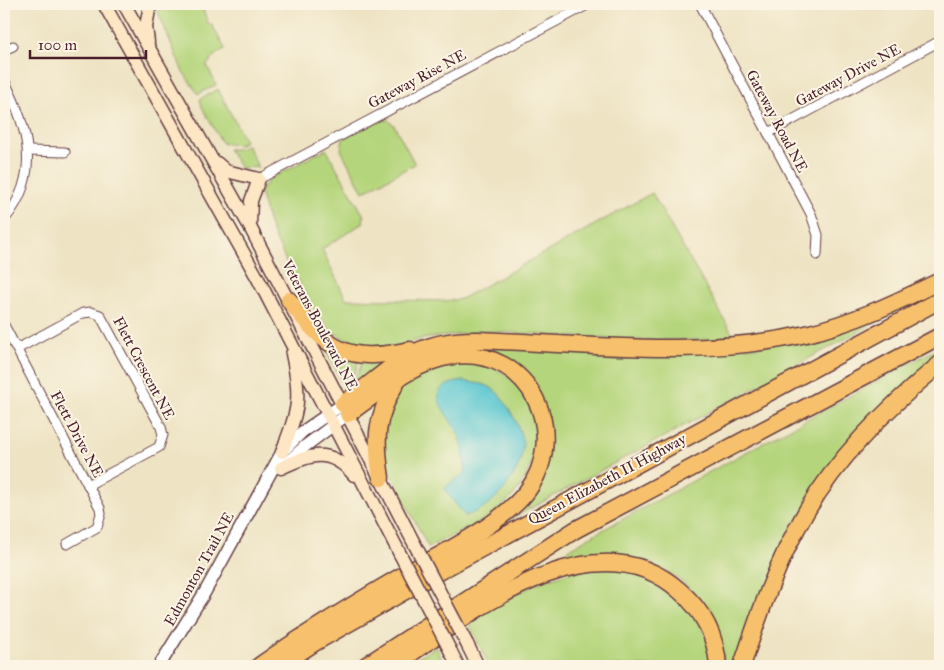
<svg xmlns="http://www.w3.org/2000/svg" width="944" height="670" viewBox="0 0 944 670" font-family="'IM FELL Great Primer',serif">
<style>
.green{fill:#b5d57c;stroke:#807a54}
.water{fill:#5bc8d1;stroke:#52747e}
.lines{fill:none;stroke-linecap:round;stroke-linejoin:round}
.minor-casing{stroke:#633c42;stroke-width:11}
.tertiary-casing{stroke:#633c42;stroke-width:14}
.secondary-casing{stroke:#633c42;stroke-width:15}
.motorway-casing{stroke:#633c42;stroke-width:19}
.minor{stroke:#fff;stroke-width:9}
.tertiary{stroke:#fff;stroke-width:11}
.secondary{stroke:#fce6c4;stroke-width:12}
.motorway{stroke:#f7c06c;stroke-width:16}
.secondary-bridge-casing{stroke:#633c42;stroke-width:15;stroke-linecap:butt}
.secondary-bridge{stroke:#fce6c4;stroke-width:12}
.labels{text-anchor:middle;stroke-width:4;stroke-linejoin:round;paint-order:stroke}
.street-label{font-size:15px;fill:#4a1f2b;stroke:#fcf5e5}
</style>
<rect width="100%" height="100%" fill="#fcf5e5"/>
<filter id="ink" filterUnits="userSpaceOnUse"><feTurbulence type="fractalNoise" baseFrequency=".02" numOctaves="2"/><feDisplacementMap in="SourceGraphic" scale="10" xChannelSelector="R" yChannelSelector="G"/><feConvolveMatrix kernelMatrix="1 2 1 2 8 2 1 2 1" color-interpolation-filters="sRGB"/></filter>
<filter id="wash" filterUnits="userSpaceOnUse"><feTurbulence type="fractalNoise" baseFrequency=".0096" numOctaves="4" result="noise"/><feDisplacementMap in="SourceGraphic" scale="20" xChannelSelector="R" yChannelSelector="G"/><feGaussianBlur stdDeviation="1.12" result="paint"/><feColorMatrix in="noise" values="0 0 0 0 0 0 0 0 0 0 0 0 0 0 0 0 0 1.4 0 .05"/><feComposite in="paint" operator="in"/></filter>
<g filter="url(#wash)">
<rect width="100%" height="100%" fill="#eee3c3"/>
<g class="green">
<polygon points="158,4 201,4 208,23 212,25 225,49 216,54 207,65 216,85 198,94 182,70 156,7"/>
<polygon points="218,89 245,141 239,145 222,143 202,107 200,99"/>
<polygon points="380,120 388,120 394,125 415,164 363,192 341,150 343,139"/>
<polygon points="247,145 258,167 241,168 228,149 240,149"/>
<polygon points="326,149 364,216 363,223 322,249 346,299 447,301 461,299 652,193 736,340 623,340 484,331 421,339 387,349 367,351 363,345 347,340 330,330 320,319 286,261 270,227 260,192 270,179"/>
<polygon points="912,303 509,520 551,428 502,358 483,346 757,347"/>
<polygon points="324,346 359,360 355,372 351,377 342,382"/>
<path d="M940,347V357L816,486L737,666H725C721,650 718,629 710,615C687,571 632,550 585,558C564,562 543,571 522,578L586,539Z"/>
<path d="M390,360L347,392L343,385C356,380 359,373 362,361Z"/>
<path d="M479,360C495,368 511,375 523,390C548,420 536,472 510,499C488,522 457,533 428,547L383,458L386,427L397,392L413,378L432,366Z"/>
<polygon points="612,568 648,575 693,611 706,635 713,666 489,666 468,621 537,583 574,571"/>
<polygon points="436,647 445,666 402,666"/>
</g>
<path class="water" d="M463,381C473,383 485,383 493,389C505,398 523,430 523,446C522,475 492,509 465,516L445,490C448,480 461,480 466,471C463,461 464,450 461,440C454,417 413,388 463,381Z"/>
</g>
<g filter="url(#ink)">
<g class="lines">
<g class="minor-casing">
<g id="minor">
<polyline points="700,4 811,214 818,235 817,255"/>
<polyline points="4,50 13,46"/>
<path d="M4,80C28,127 42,175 4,220"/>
<polyline points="768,133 940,41"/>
<polyline points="28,151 65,152"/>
<polyline points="259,179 589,4"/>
<polyline points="4,325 100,508 101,514 97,527 67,544"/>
<polyline points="17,349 83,313 91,312 100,315 161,427 163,435 159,447 88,485"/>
</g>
</g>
<g class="tertiary-casing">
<g id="tertiary">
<polyline points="282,467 304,447 348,414"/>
<polyline points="159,666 205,592 282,452 302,432 343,404"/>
</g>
</g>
<g class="secondary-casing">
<g id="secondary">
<polyline points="104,4 257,277 400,554"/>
<polyline points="124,4 250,227 415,545"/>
<polyline points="148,42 146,27 150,4"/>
<polyline points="217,163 226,171 259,179 251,201 250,225"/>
<path d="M282,452C298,410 302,400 292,354"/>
<path d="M281,468C310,454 330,447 354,475"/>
<polyline points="467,644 478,666"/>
<polyline points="451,652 458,666"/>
</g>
</g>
<g class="motorway-casing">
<g id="motorway">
<path d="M289,300C328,350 345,364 410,350"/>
<path d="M343,404C392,369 412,339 477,340C587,344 698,359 806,334C853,323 897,302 940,281"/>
<path d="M381,478C375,438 375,419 396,383"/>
<path d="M259,666C305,634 352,605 400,577C439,555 496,528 525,494C572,435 530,346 453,356C416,360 378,393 348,414"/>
<polyline points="279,666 314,643 440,571 940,300"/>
<polyline points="365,666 575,530 940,336"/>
<path d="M393,666C466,616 594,513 680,591C703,611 716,636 718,666"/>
<path d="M742,666C759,614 778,560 806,512C840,454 889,406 940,364"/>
</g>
</g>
<use href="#minor" class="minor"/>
<use href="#tertiary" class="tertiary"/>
<use href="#secondary" class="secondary"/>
<use href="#motorway" class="motorway"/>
<g class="secondary-bridge-casing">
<g id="secondary-bridge">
<polyline points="415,545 467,644"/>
<polyline points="400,554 451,652"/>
</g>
</g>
<use href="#secondary-bridge" class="secondary-bridge"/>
</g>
</g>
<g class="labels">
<g class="street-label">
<text transform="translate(848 75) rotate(-28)" y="5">Gateway Drive NE</text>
<text transform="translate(417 79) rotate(-28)" y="5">Gateway Rise NE</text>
<text transform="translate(777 121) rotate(62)" y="5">Gateway Road NE</text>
<text transform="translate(320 325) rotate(62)" y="5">Veterans Boulevard NE</text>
<text transform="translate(144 368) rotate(62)" y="5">Flett Crescent NE</text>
<text transform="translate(77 434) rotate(62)" y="5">Flett Drive NE</text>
<text transform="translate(607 479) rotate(-28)" y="5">Queen Elizabeth II Highway</text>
<text transform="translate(199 569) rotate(-61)" y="5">Edmonton Trail NE</text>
</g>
</g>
<rect width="944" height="670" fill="none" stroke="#fcf5e5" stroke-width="20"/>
<path d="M30 50v8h116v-8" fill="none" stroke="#4a1f2b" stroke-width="2.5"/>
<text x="38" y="50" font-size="15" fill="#4a1f2b" stroke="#fcf5e5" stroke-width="4" paint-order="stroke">100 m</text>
</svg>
